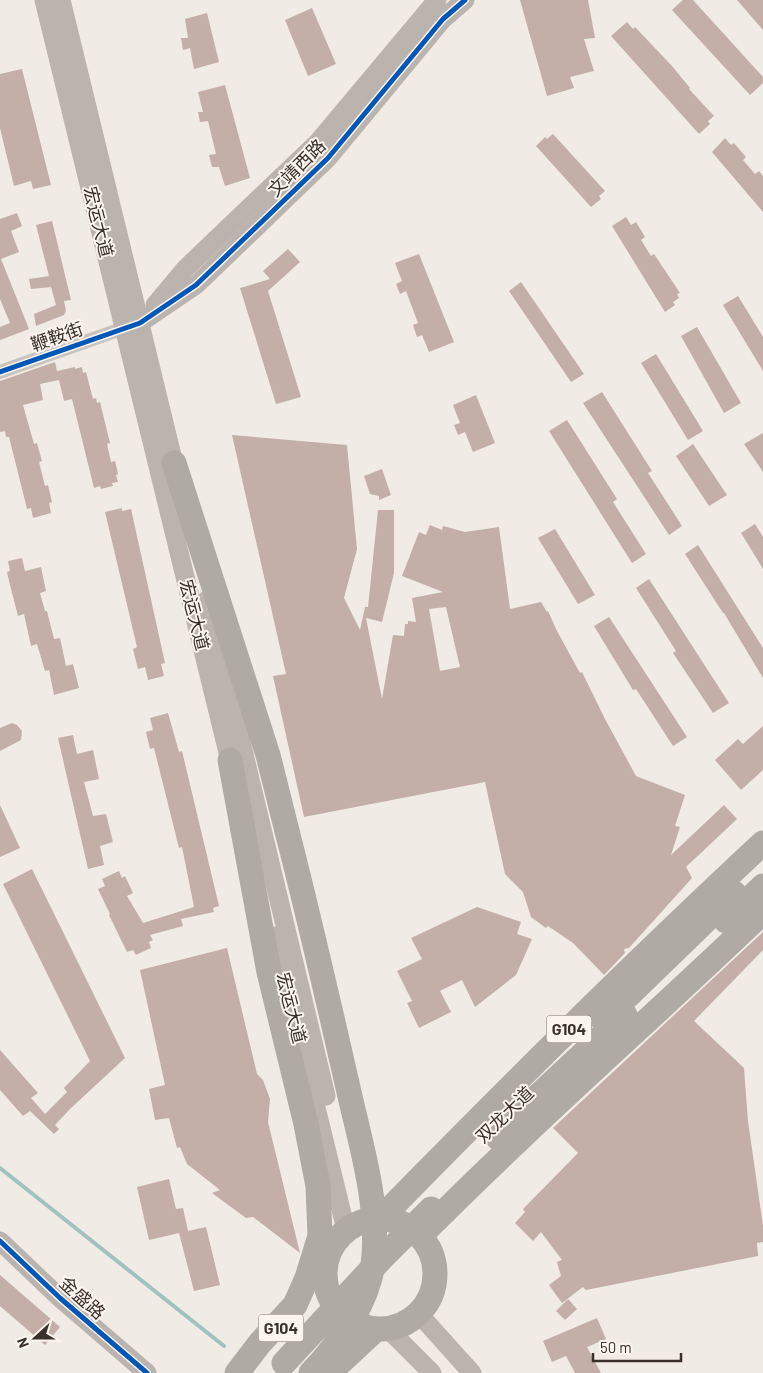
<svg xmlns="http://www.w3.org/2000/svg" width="763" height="1373" viewBox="0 0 763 1373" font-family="Barlow,'Noto Sans SC',sans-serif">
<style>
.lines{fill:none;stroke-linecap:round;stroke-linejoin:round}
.stream{stroke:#a1c2c1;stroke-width:4}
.building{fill:#c3afa7;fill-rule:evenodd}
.street{stroke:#c9c3be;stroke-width:14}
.secondary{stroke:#bab3ae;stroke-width:19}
.highway{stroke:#afaaa4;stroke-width:25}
.highway-bridge{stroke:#afaaa4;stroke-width:25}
.cycleway-casing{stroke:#fbf5ee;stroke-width:8}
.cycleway{stroke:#0057b8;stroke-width:5}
.labels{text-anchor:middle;stroke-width:4;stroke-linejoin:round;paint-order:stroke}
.shield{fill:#fbf5ee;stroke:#756b66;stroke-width:1}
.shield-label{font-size:16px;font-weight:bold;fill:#3b302b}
.street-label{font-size:18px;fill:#3b302b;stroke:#fbf5ee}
</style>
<rect width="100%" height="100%" fill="#f0ebe5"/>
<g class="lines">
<polyline class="stream" points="0,1168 224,1346"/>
</g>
<g class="building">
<polygon points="520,0 588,0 595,38 584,39 594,71 570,77 574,88 547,96"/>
<polygon points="683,0 693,0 763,77 763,83 750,95 672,10"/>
<polygon points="737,0 763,0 763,30"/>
<polygon points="312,8 336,64 308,76 285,20"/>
<polygon points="207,13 219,62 194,69 190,48 183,50 181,38 188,38 185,19"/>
<polygon points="627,22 633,29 635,27 672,66 690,88 689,89 714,116 708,121 710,124 699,134 611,36"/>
<polygon points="22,69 51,185 33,189 31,181 14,186 0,128 0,74"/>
<polygon points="225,85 250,178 225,186 219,167 212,167 209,155 216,154 208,121 200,122 198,112 203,112 198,92"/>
<polygon points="553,134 605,191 599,196 601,199 591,207 536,146 545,137 547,139"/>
<polygon points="725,138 731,145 734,143 746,157 743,160 755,174 759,171 763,176 763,212 712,152"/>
<polygon points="17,213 22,226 11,231 19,252 1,259 29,329 0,340 0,327 10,323 0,299 0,219"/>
<polygon points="626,217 631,225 636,222 645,237 641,240 651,256 654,254 680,293 677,294 679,298 673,302 675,305 665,312 612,226"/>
<polygon points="52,221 71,300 64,301 66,311 64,315 36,326 34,314 56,305 51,287 31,289 29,279 49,276 36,225"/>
<polygon points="288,249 300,262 268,291 301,397 276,404 240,288 270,279 263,271"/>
<polygon points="419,254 454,342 429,352 422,335 417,337 413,325 418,323 406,291 400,294 396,284 402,281 395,263"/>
<polygon points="521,282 584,374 571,382 509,291"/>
<polygon points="738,296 763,337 763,371 723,305"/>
<polygon points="697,327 741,403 724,413 681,336"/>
<polygon points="656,354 703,431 688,440 641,363"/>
<polygon points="55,362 57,371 75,367 75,369 82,367 83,373 86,372 93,399 96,398 97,403 100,402 110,443 107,444 111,462 115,461 118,474 116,475 118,482 112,483 113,486 101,489 100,486 94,488 72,399 64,401 59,380 40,384 43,400 23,405 34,444 37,443 42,461 39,462 45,486 48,485 52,502 49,503 51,513 33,518 31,508 27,509 9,437 6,437 5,431 0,432 0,381"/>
<polygon points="602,392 652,471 648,473 682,526 669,535 583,403"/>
<polygon points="476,395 495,443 473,452 465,432 458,435 454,425 460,423 453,405"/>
<polygon points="567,420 617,499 613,502 646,554 632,563 549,431"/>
<polygon points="763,433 763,472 744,444"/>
<path d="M232,435L347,445L357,549L344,598L360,630L365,607H368L378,510H394V573L382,622L366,618L382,699L393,635L404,636L405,624H408V621L416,622L412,598L443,592L402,576L419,532L426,535L430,525L442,530L443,526L465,532L499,527L510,609L541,602L547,612L548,611L557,631L580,673L582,672L605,719L636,776L685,795L675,826L680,827L671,855L724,805L737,819L686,867L692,878L629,948L624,949L625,953L604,975L573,943L548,926L546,928L531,917L523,892L505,874L485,782L304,817L273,676L286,674ZM446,607L460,667L440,671L429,609Z"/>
<polygon points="693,444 727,495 709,506 676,456"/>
<polygon points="382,469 391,495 379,500 379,496 370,494 364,476"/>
<polygon points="122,508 122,511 131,509 165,663 161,664 164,676 148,680 145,667 138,669 133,649 137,647 105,512"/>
<polygon points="755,524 763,537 763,569 741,533"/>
<polygon points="555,529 595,595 578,604 538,538"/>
<polygon points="698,545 763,648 763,678 724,613 723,613 685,554"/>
<polygon points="22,558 25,571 41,567 46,591 40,593 45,611 47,611 54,639 60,638 66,666 73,664 79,688 54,695 49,670 45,671 37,644 31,646 24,614 18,616 9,581 7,572 10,571 8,561"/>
<polygon points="649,579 729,703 713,713 673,653 676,651 636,588"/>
<polygon points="609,617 687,737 673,746 636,689 633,690 594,626"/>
<polygon points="168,713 179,752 182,751 219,906 213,908 214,912 181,919 183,926 150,935 153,940 149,942 151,948 136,955 133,950 127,952 109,915 110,914 98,889 105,886 102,879 119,871 122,878 125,876 133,893 127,896 143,923 194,907 182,847 179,848 154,748 150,749 146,732 153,730 150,718"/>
<polygon points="12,723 17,725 22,731 21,740 0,751 0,728"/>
<polygon points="763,726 763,770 741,790 715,760 738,739 743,744"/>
<polygon points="73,735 77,754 93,750 99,779 84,782 93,816 106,814 113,842 100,846 104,865 88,869 58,738"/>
<polygon points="0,805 20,848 0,857"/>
<polygon points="32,869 125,1058 70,1109 55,1125 59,1129 54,1134 30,1111 23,1116 0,1090 0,1050 38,1093 31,1098 45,1114 67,1092 64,1088 90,1061 3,884"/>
<polygon points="477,907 521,922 517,934 532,939 516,975 475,1007 462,980 440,991 451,1012 419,1028 407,1003 412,1001 397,971 422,959 411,938"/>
<polygon points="763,932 763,950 694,1021 744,1068 748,1121 763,1226 763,1242 757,1243 758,1256 586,1290 583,1287 562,1303 549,1285 561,1276 557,1262 562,1260 541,1232 533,1241 515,1223 525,1212 523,1209 578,1153 553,1128"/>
<polygon points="227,948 257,1074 263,1080 270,1099 268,1122 300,1253 253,1217 246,1218 212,1193 220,1190 187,1164 180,1147 177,1148 169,1118 155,1120 149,1089 165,1085 140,970"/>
<polygon points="169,1179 176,1209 183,1208 188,1231 206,1227 220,1285 194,1291 179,1233 149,1240 137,1187"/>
<polygon points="0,1275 60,1327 45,1345 0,1306"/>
<polygon points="568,1299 577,1309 565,1320 556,1311"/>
<polygon points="597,1318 606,1339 587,1347 601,1373 575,1373 566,1356 552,1362 543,1341"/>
</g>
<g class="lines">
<polyline class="street" points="0,372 124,328"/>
<g class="secondary">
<polyline points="44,0 233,773"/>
<polyline points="61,0 177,476"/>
<polyline points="155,305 185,269 318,142 437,0"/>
<polyline points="130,326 140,323 196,285 328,158 443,19 465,0"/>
<polyline points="207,600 326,1096"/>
<polyline points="274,936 346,1230"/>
<polyline points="0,1241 60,1298 147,1373"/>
<polyline points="419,1314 472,1373"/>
<polyline points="388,1329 432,1373"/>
</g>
<g class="highway">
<polyline points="174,463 268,755 287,831"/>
<polyline points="230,760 269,972 306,1124 318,1186 320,1236 307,1278 295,1305 260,1343 237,1373"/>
<polyline points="726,921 763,886"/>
<polyline points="603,1020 734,893"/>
<polyline points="498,1138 537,1097 625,1015"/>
<circle cx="380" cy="1274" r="55"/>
<path d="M380,1219C505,1091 632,965 763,843"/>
<path d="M420,1236C531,1124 649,1021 763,912"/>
<polyline points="329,1373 375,1330"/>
</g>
<g class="highway-bridge">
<path d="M287,831C309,917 329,1004 349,1092C361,1145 378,1200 374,1255C371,1299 340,1343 311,1373"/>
<polyline points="284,1363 381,1259 431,1209"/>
</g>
<g class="cycleway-casing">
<g id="cycleway">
<polyline points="0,372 140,323 196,285 328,158 443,19 465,0"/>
<polyline points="0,1241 60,1298 147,1373"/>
</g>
</g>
<use href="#cycleway" class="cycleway"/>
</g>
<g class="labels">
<g class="shield">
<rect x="546.5" y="1015.5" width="45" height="27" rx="4"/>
<rect x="258.5" y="1314.5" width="45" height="27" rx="4"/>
</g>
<g class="shield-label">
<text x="569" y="1035">G104</text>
<text x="281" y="1334">G104</text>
</g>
<g class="street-label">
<text transform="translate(297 168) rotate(-45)" y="6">文靖西路</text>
<text transform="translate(98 222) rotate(76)" y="6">宏运大道</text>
<text transform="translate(57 337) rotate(-19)" y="6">鞭鞍街</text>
<text transform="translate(194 615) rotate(76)" y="6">宏运大道</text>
<text transform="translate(291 1008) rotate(76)" y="6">宏运大道</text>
<text transform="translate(505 1115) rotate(-44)" y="6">双龙大道</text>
<text transform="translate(82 1298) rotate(42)" y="6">金盛路</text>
</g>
</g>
<g transform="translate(35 1338) rotate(249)" stroke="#fbf5ee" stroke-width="4" paint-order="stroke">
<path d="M0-4L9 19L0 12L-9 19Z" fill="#3b302b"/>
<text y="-8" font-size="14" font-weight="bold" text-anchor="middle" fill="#3b302b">N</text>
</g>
<path d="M593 1353v8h88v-8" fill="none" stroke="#3b302b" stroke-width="2.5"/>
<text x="600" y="1353" font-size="15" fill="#3b302b" stroke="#fbf5ee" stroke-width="4" paint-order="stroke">50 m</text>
</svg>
